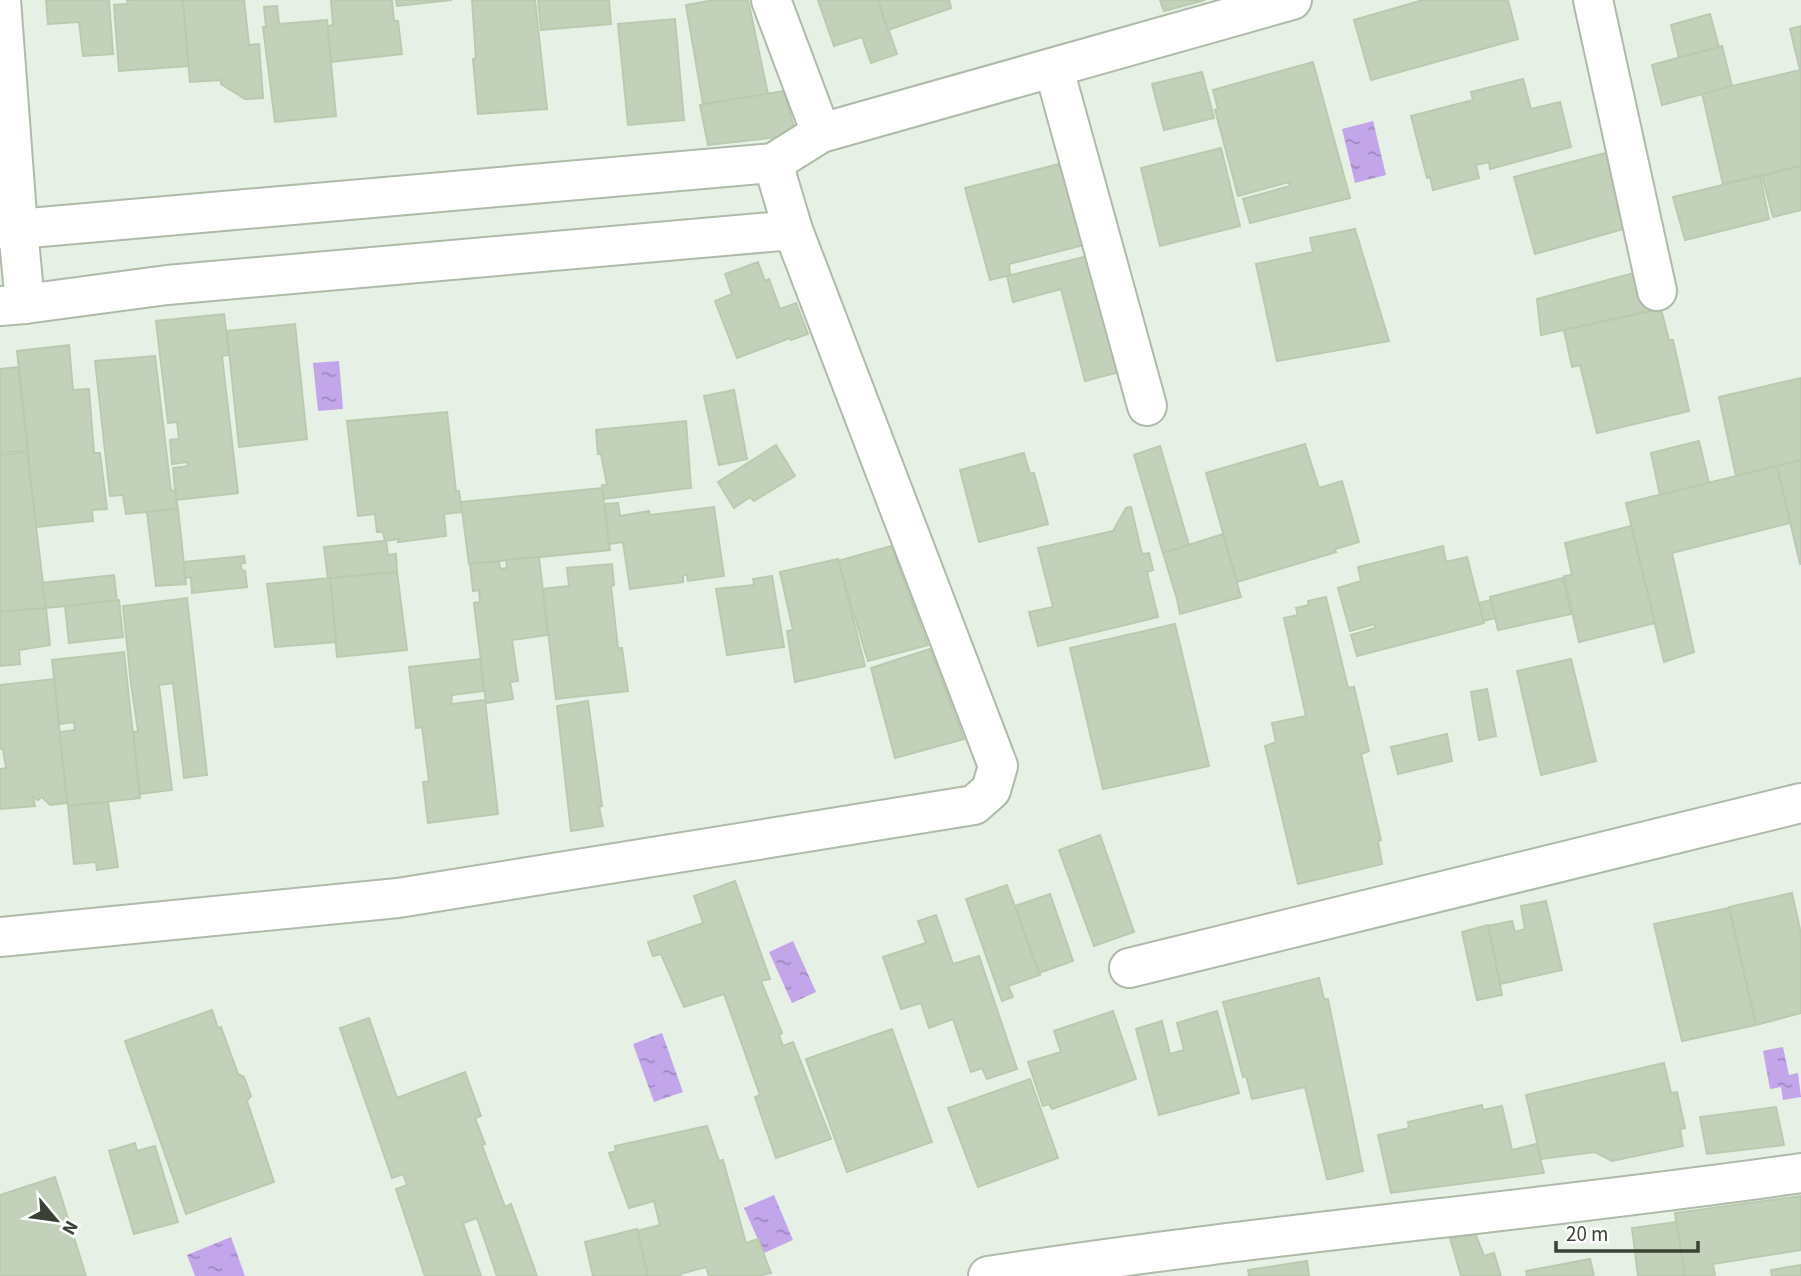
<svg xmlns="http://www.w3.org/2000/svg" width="1801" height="1276" viewBox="0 0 1801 1276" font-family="'Source Sans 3',sans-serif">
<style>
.water{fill:url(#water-ripples)}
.building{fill:#c3d1bb;stroke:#b9cbaf;stroke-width:2}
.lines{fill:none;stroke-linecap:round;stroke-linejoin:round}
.minor-casing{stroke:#aebba8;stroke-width:42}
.minor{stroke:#fff;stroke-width:38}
</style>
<defs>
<pattern id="water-ripples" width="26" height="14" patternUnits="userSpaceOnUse" patternTransform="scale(1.75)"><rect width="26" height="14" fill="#c3a5e9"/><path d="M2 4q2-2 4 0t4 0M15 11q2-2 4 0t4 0" fill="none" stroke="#9f88be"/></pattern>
</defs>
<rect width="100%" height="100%" fill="#e7f0e4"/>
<g class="water">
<polygon points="1373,121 1386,175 1355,183 1342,129"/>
<polygon points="339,361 343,409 318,411 313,363"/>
<polygon points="793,941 816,992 792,1003 769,952"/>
<polygon points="662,1033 683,1092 654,1102 633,1044"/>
<polygon points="1783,1047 1789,1075 1798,1073 1801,1097 1783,1100 1781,1087 1770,1089 1763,1051"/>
<polygon points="774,1195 793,1240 764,1253 744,1208"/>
<polygon points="231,1237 245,1276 195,1276 187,1255"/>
</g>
<g class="building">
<polygon points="46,0 109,0 113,54 83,56 79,22 48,24"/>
<polygon points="127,0 183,0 189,66 119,71 114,5 128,4"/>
<polygon points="183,0 244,0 249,45 259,44 263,98 245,99 221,84 221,80 190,82"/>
<polygon points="331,0 392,0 394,21 398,21 402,54 331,62 327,26 333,25"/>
<polygon points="396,0 452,0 397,6"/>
<polygon points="472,0 535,0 547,109 478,114 473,59 476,58"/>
<polygon points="538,0 609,0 611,24 541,30"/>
<polygon points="714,0 748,0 768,94 703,104 686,5"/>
<polygon points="818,0 878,0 897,54 871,63 862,37 834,46"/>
<polygon points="878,0 949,0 951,8 888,30"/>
<polygon points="1160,0 1205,0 1164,11"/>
<polygon points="1423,0 1508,0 1518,39 1371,80 1354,20"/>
<polygon points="277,6 279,24 327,20 336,116 275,122 263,27 266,27 264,7"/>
<polygon points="1710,14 1719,47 1679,58 1671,25"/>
<polygon points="675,19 684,120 628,125 618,24"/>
<polygon points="1801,26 1801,166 1723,184 1702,93 1800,70 1790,29"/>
<polygon points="1722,46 1732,86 1662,105 1652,65"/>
<polygon points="1313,62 1350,198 1250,223 1243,199 1290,186 1289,182 1238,196 1215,110 1218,109 1213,90"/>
<polygon points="1202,72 1214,118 1164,130 1152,84"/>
<polygon points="1523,79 1531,109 1560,102 1571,147 1490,169 1489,162 1476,165 1479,178 1433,190 1430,177 1427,178 1411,116 1473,100 1471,92"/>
<polygon points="784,91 796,135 708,145 700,105"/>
<polygon points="1221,148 1240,226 1160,246 1141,168"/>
<polygon points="1617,150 1634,226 1535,254 1514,177"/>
<polygon points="1059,164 1066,185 1069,184 1084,245 1009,264 1010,275 990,280 965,188"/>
<polygon points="1801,166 1801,210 1773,217 1762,176"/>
<polygon points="1760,176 1769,219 1685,240 1673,197"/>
<polygon points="1355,229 1389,341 1277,361 1256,264 1313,252 1310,238"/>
<polygon points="1088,256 1119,372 1085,381 1061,289 1013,302 1007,276"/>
<polygon points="758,262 765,281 769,279 780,309 796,303 808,334 791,340 790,338 737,358 715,301 732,294 725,274"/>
<polygon points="1645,270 1654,310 1541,335 1537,299"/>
<polygon points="1661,309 1669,340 1673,340 1689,411 1597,433 1580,365 1572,367 1564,330"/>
<polygon points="224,314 229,355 222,356 238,493 176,500 173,468 188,466 187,462 172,464 170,440 179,439 177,422 168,423 156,321"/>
<polygon points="295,324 307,439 239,447 227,331"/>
<polygon points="69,345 73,390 89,389 94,453 100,453 107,509 92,510 93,521 36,527 17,351"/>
<polygon points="155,356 171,491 175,490 178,509 126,514 123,495 110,496 95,361"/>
<polygon points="18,367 28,450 0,453 0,369"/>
<polygon points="1801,378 1801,460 1736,476 1719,397"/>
<polygon points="734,390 747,459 719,465 704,396"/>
<polygon points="447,412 456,491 459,491 462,512 444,514 446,536 398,542 399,539 385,541 383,532 377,532 375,514 358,516 347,421"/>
<polygon points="686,421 691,488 604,499 602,485 607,485 601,454 598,454 596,430"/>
<polygon points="1699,441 1709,483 1660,495 1651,453"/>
<polygon points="1305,444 1319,488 1342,481 1359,542 1335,549 1336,552 1237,582 1206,473"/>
<polygon points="776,445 795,476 754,501 750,497 734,508 718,482"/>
<polygon points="1160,446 1189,545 1163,553 1134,455"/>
<polygon points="27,452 46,608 0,612 0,455"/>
<polygon points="1024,453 1030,474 1034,473 1048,524 979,542 960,470"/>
<polygon points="1801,460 1801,564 1800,564 1777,466"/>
<polygon points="1777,466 1790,523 1672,553 1694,652 1664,662 1626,503"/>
<polygon points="602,488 610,550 469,564 461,502"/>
<polygon points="618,503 620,516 649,511 650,515 714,507 724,576 688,581 687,575 683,575 683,582 630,589 623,542 609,544 605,504"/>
<polygon points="1131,507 1142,554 1149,553 1153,570 1147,572 1158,617 1038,646 1029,612 1053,607 1038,548 1113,531 1126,508"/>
<polygon points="178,509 186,584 156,586 147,512"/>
<polygon points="1631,526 1655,623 1579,642 1564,576 1572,575 1565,543"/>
<polygon points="1223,534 1241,597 1180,614 1177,599 1163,553"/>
<polygon points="384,541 386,541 388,555 396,554 397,572 328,579 324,547"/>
<polygon points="891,546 928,645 868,661 838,561"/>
<polygon points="1443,546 1446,562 1467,557 1484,623 1357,656 1351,635 1375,628 1375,624 1350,631 1338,588 1361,581 1358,567"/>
<polygon points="244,556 245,563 240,564 242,570 245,571 247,587 192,593 191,577 185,578 184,562"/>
<polygon points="539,557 548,635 512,640 518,681 510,682 513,699 486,703 474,603 480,602 479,590 473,591 470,564 499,561 500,569 507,568 506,560"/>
<polygon points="838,559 865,666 795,682 787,631 793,630 780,572"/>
<polygon points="612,564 614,585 611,586 618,648 622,648 628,691 556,699 543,589 569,586 567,568"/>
<polygon points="397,572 407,650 337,657 330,578"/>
<polygon points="114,575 117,601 46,608 42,583"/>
<polygon points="772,576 784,647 727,655 716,589 754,585 753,579"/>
<polygon points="330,578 336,642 275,647 267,584"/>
<polygon points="1563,578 1571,614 1498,630 1490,597"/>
<polygon points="1326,597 1348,688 1354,687 1369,751 1361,754 1381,840 1378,841 1382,864 1298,884 1265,746 1276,742 1272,723 1306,716 1284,618 1298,615 1296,608 1309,605 1308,601"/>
<polygon points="187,598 207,775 184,778 173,683 159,685 172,790 140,794 133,732 138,731 131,684 123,606"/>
<polygon points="119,600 123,637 69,643 65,606"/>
<polygon points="1491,600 1495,618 1484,621 1479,603"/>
<polygon points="46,608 50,645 19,650 20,664 0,666 0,612"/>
<polygon points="1175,624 1209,766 1103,789 1070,648"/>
<polygon points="930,649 964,739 895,758 871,668"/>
<polygon points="124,652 140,798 68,806 59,732 75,730 74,722 59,724 52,660"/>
<polygon points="480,659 484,691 452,695 451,704 485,700 498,814 428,823 423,782 429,781 422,727 416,728 409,667"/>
<polygon points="1571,659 1596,761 1541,775 1517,671"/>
<polygon points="54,679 67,803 50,805 42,797 38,800 33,797 35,806 0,809 0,769 6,768 3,749 0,749 0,685"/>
<polygon points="1487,689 1496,736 1479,740 1471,692"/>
<polygon points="588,701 602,806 599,807 603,826 571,831 557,706"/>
<polygon points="1447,734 1452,761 1398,774 1391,747"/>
<polygon points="108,802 118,867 97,870 96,862 74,864 68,806"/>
<polygon points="1100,835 1134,932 1094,946 1059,850"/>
<polygon points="735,881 770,979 761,981 782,1033 779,1035 783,1046 793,1042 831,1139 776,1158 755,1097 760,1095 724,994 684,1007 661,954 653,956 648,942 703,923 694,896"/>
<polygon points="1007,885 1040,975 1008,986 1013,997 1002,1001 966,899"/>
<polygon points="1792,893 1801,934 1801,1013 1756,1025 1729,907"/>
<polygon points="1050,894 1073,961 1039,973 1015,906"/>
<polygon points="1546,901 1562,970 1500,984 1488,926 1512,921 1515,932 1525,929 1521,906"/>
<polygon points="1729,908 1756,1025 1682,1041 1654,924"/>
<polygon points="936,915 953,964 979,956 1017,1069 987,1079 982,1068 971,1072 953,1019 929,1028 921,1003 901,1009 883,957 926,943 918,921"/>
<polygon points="1488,925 1502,995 1477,1000 1462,932"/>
<polygon points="1319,978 1324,999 1328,999 1363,1171 1330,1179 1327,1179 1305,1087 1252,1099 1246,1076 1243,1077 1223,1002"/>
<polygon points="212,1010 218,1028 221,1027 238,1074 244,1077 251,1096 247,1101 274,1182 186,1214 125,1041"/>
<polygon points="1113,1011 1136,1079 1052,1109 1049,1104 1043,1106 1028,1062 1061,1052 1054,1031"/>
<polygon points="1217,1011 1239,1093 1159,1115 1136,1029 1162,1021 1170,1054 1184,1050 1177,1023"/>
<polygon points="369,1018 397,1098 465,1072 481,1116 475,1118 485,1144 482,1145 505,1207 511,1204 537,1276 497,1276 477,1218 463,1223 481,1276 425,1276 396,1189 407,1185 403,1174 392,1178 340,1028"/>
<polygon points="892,1029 932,1142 847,1172 806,1059"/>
<polygon points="1664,1063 1671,1093 1677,1092 1685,1128 1680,1129 1683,1146 1612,1161 1595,1152 1541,1159 1526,1095"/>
<polygon points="1030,1079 1058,1158 978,1187 948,1108"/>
<polygon points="1482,1105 1483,1110 1502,1106 1512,1150 1536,1144 1544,1173 1391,1193 1378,1135 1409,1128 1408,1122"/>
<polygon points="1776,1107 1784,1145 1707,1154 1700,1117"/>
<polygon points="707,1126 719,1161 723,1160 746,1243 758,1239 771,1273 757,1276 709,1276 706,1267 680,1274 681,1276 648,1276 637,1231 660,1225 654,1201 629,1208 609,1153 616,1151 615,1146"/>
<polygon points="135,1143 137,1151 155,1146 178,1222 134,1234 109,1151"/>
<polygon points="55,1177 86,1276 0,1276 0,1195"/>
<polygon points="1801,1196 1801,1250 1713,1264 1715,1276 1685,1276 1675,1213"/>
<polygon points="1676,1222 1685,1276 1638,1276 1632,1228"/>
<polygon points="637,1229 648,1276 593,1276 585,1242"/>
<polygon points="1476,1235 1484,1256 1494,1253 1501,1276 1461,1276 1450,1238"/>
<polygon points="1590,1259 1594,1276 1527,1276 1526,1271"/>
<polygon points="1307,1261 1309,1276 1249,1276 1248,1270"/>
<polygon points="1801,1265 1801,1276 1772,1276 1771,1270"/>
</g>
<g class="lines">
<g class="minor-casing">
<g id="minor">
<polyline points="771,0 821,133"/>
<polyline points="1593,0 1657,291"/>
<polyline points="1054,69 1147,406"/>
<polyline points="0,229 18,229 1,0"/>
<polyline points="25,304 167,285 793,230"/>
<polyline points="0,306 25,304 18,229 773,163 821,133 1292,0"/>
<polyline points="0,937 398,898 974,805 991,790 998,766 793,230 773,163"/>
<polyline points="1129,968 1801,803"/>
<path d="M988,1276C1258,1234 1530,1212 1801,1173"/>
</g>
</g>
<use href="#minor" class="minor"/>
</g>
<g transform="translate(56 1220) rotate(119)" stroke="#ffffff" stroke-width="5" paint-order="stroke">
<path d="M0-5L12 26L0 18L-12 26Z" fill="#394235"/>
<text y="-10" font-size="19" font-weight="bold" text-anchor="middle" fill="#394235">N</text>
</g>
<path d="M1556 1241v10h142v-10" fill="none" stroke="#394235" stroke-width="3.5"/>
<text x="1566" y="1241" font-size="21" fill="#394235" stroke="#ffffff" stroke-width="5" paint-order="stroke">20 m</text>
</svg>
